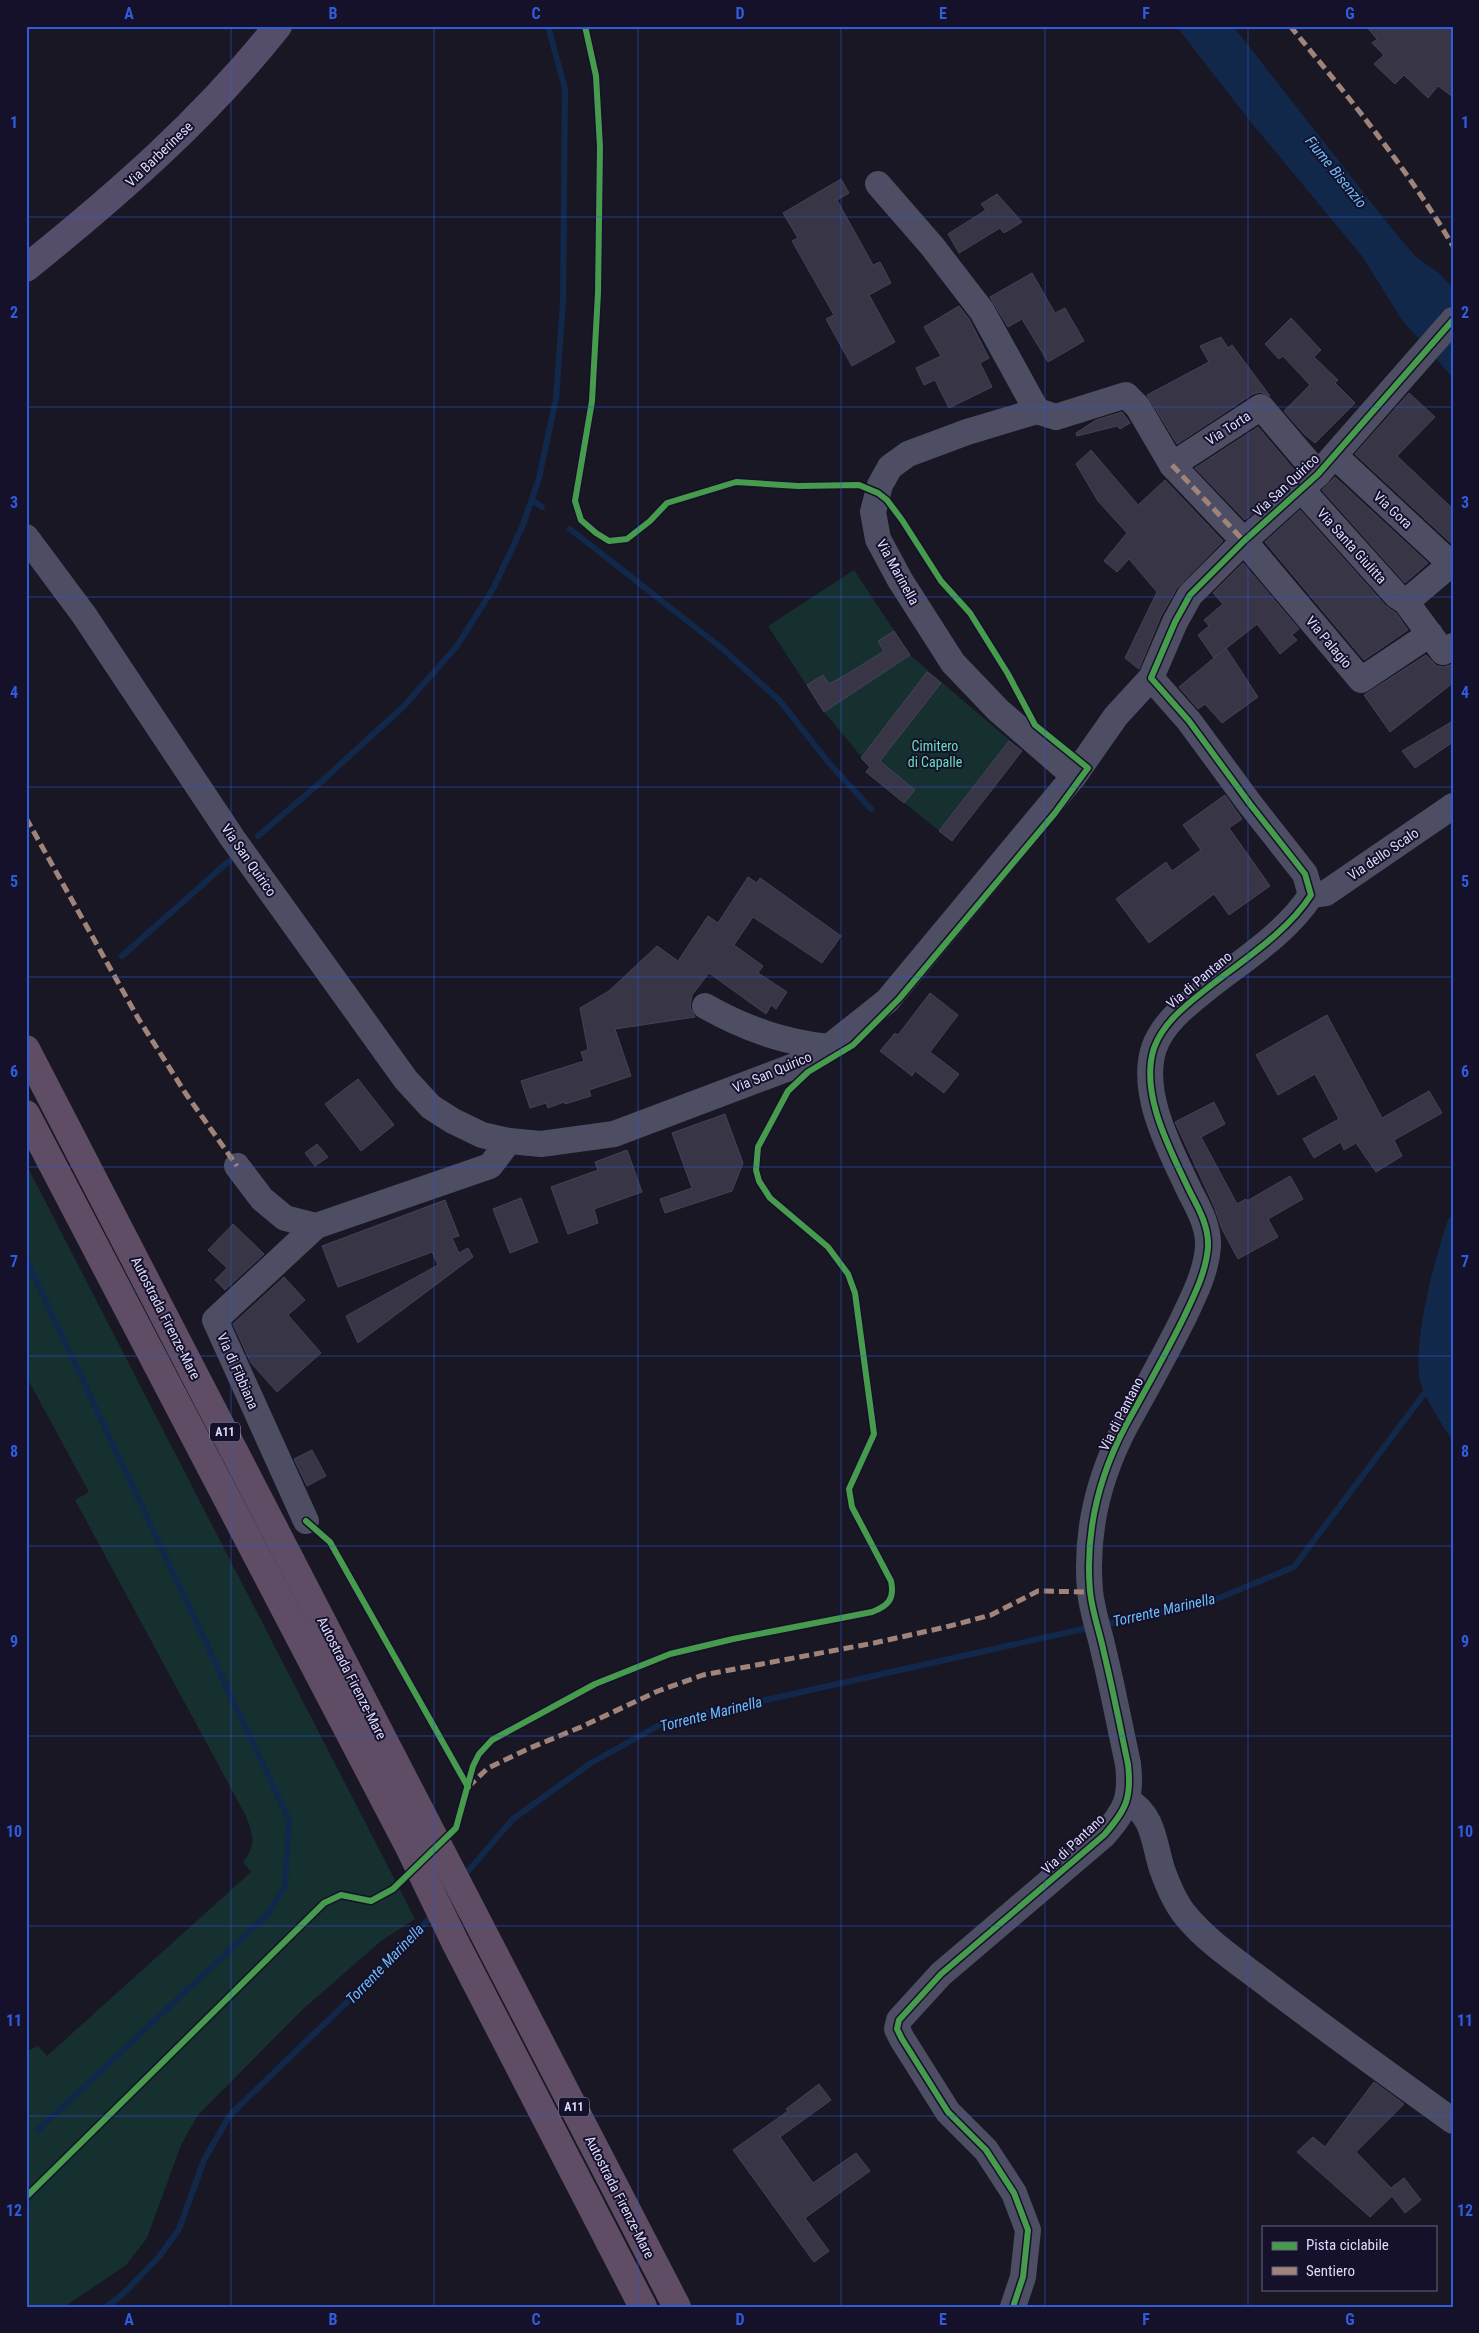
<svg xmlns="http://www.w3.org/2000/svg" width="1479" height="2333" viewBox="0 0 1479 2333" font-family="'Roboto Condensed',sans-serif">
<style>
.green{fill:#163030}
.water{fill:#11284b}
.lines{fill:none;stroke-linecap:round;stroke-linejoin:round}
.stream{stroke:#11284b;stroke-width:6}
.building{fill:#383546;stroke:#454258}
.minor{stroke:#4d4d64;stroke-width:26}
.major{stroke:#554d69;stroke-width:28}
.highway{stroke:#5e4d64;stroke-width:28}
.quiet{stroke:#a18479;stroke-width:5;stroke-dasharray:10 5;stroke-linecap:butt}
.cycleway-casing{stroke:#15112a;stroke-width:9}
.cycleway{stroke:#469c4c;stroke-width:6}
.grid{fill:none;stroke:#305cdc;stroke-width:1;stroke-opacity:0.55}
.labels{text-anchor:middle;stroke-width:4;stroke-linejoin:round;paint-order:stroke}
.shield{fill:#15112a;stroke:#a29ebe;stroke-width:1}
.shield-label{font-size:12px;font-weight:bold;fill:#dedbfe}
.street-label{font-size:14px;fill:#dedbfe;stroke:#15112a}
.park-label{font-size:14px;fill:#68debd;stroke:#15112a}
.water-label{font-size:15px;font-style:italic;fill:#6cbdfb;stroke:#15112a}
.neatline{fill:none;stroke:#305cdc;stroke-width:2}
.grid-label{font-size:16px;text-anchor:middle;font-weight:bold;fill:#305cdc}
</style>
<rect width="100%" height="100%" fill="#191724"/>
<g class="green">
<polygon points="854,570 910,655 1022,751 952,841 866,772 870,767 824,712 768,626"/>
<path d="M26,1164L415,1919L381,1941L302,2010L198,2115L181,2145L147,2238L126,2265L64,2307H26V2052L38,2046L47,2056L251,1872L243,1862C257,1845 253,1835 246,1816L75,1500L89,1492L26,1376Z"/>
</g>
<g class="water">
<polygon points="1176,26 1233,26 1393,230 1416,257 1439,273 1453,288 1453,378 1402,320 1362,256 1250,121"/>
<path d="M1453,1214V1441C1443,1427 1424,1397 1420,1381C1412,1343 1435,1257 1448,1220Z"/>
</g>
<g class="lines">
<g class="stream">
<polyline points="532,500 542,507"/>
<polyline points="570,529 723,649 780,701 829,763 871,809"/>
<polyline points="258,836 322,781 404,706 457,646 494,587 523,525 539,478 556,399 563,302 565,89 548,26"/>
<polyline points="122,956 229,861"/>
<polyline points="26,1259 289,1820 285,1886 267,1915 38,2130"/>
<polyline points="1102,1625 1214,1600 1294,1567 1430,1386"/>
<polyline points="463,1877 513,1819 591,1763 663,1723 1092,1627"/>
<polyline points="106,2307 122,2295 159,2257 179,2229 204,2160 230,2115 405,1946 433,1914"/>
</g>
</g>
<g class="building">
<polygon points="1366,26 1453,26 1453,97 1438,86 1428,98 1404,75 1395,84 1374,64 1384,55 1372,43 1377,39"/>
<polygon points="841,179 849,193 837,200 873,265 880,262 891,283 869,295 895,342 852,366 826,319 834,315 792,241 798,238 783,213"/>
<polygon points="997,194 1022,222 1004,233 1000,228 959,253 948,234 986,210 981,204"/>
<polygon points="1032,273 1055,313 1065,308 1084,341 1048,362 1022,319 1008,327 990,297"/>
<polygon points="959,306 969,319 989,358 980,363 992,387 949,408 935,380 924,385 916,368 941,356 924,327"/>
<polygon points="1291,318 1321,350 1314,357 1338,380 1335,383 1355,403 1315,443 1304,434 1284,411 1310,385 1283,356 1279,359 1265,344"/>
<polygon points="1221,337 1228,348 1232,345 1270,396 1260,392 1253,394 1177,444 1147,395 1209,362 1200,346"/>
<polygon points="1409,393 1435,417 1397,456 1453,509 1453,545 1355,454"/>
<polygon points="1122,412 1130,423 1120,429 1117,426 1077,436 1076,433 1096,420"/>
<polygon points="1258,427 1297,473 1245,520 1195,468"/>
<polygon points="1091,450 1138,505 1165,480 1223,541 1177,588 1161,616 1139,669 1125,658 1157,592 1129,559 1117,572 1104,561 1127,533 1098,501 1076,464"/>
<polygon points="1335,477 1428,563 1405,583 1322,490"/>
<polygon points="1300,510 1386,606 1396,613 1408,630 1364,660 1265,542"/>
<polygon points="1243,563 1299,629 1292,635 1297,640 1280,654 1257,624 1214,658 1198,635 1209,626 1204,620 1223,604 1213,593"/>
<polygon points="894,631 910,655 824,712 807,685 823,675 829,684 849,673 884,651 878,641"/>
<polygon points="1226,648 1258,697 1222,723 1205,704 1198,709 1179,687"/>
<polygon points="1426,655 1437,666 1444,667 1453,664 1453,683 1390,732 1364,695"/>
<polygon points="927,672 941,683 880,761 915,790 904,803 866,772 870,767 861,758"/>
<polygon points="1453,721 1453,742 1415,768 1402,751"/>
<polygon points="1009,741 1022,751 952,841 939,831"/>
<polygon points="1225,795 1242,819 1229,828 1270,886 1229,915 1214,894 1149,943 1116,899 1166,862 1172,871 1201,850 1183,825"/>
<polygon points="748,877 757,883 760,878 841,936 822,963 753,917 734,945 763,966 758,973 787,992 776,1009 771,1005 766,1014 709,973 692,995 690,1007 695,1017 615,1029 631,1076 589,1090 591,1096 565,1104 564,1102 548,1108 546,1103 530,1108 521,1081 584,1061 581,1052 588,1050 580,1008 609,991 657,946 678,961 708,916 718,923"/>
<polygon points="930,993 958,1015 930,1052 959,1074 944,1093 915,1071 912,1076 880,1051 895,1033 898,1035"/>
<polygon points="1327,1015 1382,1118 1429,1091 1442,1113 1394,1140 1402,1156 1376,1172 1356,1143 1344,1150 1341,1142 1314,1158 1303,1139 1339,1119 1315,1074 1278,1095 1256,1055"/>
<polygon points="358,1079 394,1125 361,1151 325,1104"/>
<polygon points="1214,1102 1225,1124 1201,1137 1237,1204 1246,1199 1247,1201 1290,1176 1303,1199 1268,1219 1278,1237 1238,1259 1222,1229 1214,1206 1175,1122"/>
<polygon points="725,1114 743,1163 732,1191 665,1213 660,1199 692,1188 672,1133"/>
<polygon points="317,1144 328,1157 315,1166 305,1153"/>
<polygon points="627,1150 642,1192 594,1209 598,1223 568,1234 551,1187 598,1170 595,1162"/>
<polygon points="521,1198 538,1242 510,1253 493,1209"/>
<polygon points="445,1200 459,1236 452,1238 459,1253 468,1248 473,1257 358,1343 346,1316 438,1265 432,1252 338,1287 322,1246"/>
<polygon points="233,1224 264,1254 225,1290 215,1280 227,1268 208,1250"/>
<polygon points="284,1277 305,1300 288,1315 321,1353 277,1392 251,1363 233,1324"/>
<polygon points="312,1450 326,1476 307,1486 294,1459"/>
<polygon points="1374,2082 1404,2104 1356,2152 1391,2188 1404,2178 1421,2200 1405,2213 1392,2196 1370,2217 1297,2152 1313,2137 1325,2147"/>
<polygon points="819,2084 831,2100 780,2137 813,2183 856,2153 870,2171 805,2218 829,2251 814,2262 733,2150 788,2111 786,2109"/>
</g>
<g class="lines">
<g class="minor">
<polyline points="878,184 932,246 982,311 1037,411"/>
<polyline points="1335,456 1451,564"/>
<polyline points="1172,465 1261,407 1318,474"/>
<polyline points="1301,489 1397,596 1406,602 1443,652 1453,646"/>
<polyline points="26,537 84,615 233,839 406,1080 431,1107 453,1121 482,1135 509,1141 541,1144 614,1134 797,1065 829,1047 887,1001 1074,776 1116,716 1151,678 1175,622 1190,595 1244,541 1318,474 1453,320"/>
<polyline points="1406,602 1451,564 1453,566"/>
<polyline points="1074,776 998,710 953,663 900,580 878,539 873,512 880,485 890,467 908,454 967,432 1037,411 1056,417 1126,395 1138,407 1172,465 1244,541 1361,680 1430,634"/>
<polyline points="1311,895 1326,893 1453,806"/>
<path d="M705,1006C746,1029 783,1042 829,1047"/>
<polyline points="237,1166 262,1199 285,1218 316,1226 490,1166 509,1141"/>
<polyline points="306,1521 215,1320 316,1226"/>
<path d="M1128,1801C1154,1815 1154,1844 1162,1869C1168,1886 1175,1903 1186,1916C1210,1945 1244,1966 1273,1989C1332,2034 1392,2077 1453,2121"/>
<path d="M1013,2307L1023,2277L1028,2230L1014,2193L986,2150L948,2112L902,2039L897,2029L899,2020L941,1974L1104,1835C1126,1810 1132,1798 1128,1764C1120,1727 1113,1690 1104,1653C1100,1633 1092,1612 1090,1591C1085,1533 1099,1476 1126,1425C1145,1391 1164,1357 1182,1321C1193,1298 1206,1273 1208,1247C1209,1227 1199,1209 1190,1192C1171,1151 1139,1094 1154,1048C1163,1023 1185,1006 1205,990C1240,962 1287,933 1311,895L1305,874L1250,804L1189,721L1151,678"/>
</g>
<path class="major" d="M26,268C117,195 205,118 278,26"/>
<g class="highway">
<polyline points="26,1049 677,2307"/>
<polyline points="26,1114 408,1845 455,1942 643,2307"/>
</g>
<g class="quiet">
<path d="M1290,26C1348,96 1407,168 1453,246"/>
<polyline points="1172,465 1244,541"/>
<polyline points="26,818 138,1018 186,1094 237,1166"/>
<polyline points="468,1787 488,1768 530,1748 581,1727 658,1691 703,1675 874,1643 946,1627 991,1615 1038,1591 1090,1592"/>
</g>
<g class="cycleway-casing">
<g id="cycleway">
<polyline points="306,1521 330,1542 468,1787"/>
<path d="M26,2197L324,1903L341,1895L371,1901L393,1889L456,1828L473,1766L479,1754L492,1740L595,1684L670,1654L733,1639L872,1612C888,1606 895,1599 891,1581L852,1507L849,1489L874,1434L855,1293L848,1274L828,1247L770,1198L759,1181L756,1170L758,1147L788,1091L808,1072L853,1045L899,999L1055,813L1088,768L1035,725L1008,674L970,613L941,581L902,520L887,500L878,493L859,485L798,486L736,482L667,503L650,521L627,539L609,541L596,533L581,520L575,501L592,401L598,293L600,147L596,76L585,26"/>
<path d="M1013,2307L1023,2277L1028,2230L1014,2193L986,2150L948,2112L902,2039L897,2029L899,2020L941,1974L1104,1835C1126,1810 1132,1798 1128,1764C1120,1727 1113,1690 1104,1653C1100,1633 1092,1612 1090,1591C1085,1533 1099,1476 1126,1425C1145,1391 1164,1357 1182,1321C1193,1298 1206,1273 1208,1247C1209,1227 1199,1209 1190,1192C1171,1151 1139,1094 1154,1048C1163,1023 1185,1006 1205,990C1240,962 1287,933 1311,895L1305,874L1250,804L1189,721L1151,678L1175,622L1190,595L1244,541L1318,474L1453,320"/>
</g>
</g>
<use href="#cycleway" class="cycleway"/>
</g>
<path class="grid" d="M231,26V2307M434,26V2307M638,26V2307M841,26V2307M1045,26V2307M1248,26V2307M26,217H1453M26,407H1453M26,597H1453M26,787H1453M26,977H1453M26,1167H1453M26,1356H1453M26,1546H1453M26,1736H1453M26,1926H1453M26,2116H1453"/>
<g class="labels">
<g class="shield">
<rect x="210" y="1422.5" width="30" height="19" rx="4"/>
<rect x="559" y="2097.5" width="30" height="19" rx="4"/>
</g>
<g class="shield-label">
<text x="225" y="1436">A11</text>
<text x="574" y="2111">A11</text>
</g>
<g class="street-label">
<text transform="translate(159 154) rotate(-44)" y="5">Via Barberinese</text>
<text transform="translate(1228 428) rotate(-33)" y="5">Via Torta</text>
<text transform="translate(1286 485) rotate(-43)" y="5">Via San Quirico</text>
<text transform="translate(1393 510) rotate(43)" y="5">Via Gora</text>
<text transform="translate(1352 546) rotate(48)" y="5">Via Santa Giulitta</text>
<text transform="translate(898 572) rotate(61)" y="5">Via Marinella</text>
<text transform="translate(1329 642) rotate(50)" y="5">Via Palagio</text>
<text transform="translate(1383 854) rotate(-34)" y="5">Via dello Scalo</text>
<text transform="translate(249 860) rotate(55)" y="5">Via San Quirico</text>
<text transform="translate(1199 980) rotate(-40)" y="5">Via di Pantano</text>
<text transform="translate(772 1072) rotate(-23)" y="5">Via San Quirico</text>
<text transform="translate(166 1318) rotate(63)" y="5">Autostrada Firenze-Mare</text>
<text transform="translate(238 1371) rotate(66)" y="5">Via di Fibbiana</text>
<text transform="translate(1121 1414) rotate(-63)" y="5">Via di Pantano</text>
<text transform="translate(352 1678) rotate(63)" y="5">Autostrada Firenze-Mare</text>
<text transform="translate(1073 1844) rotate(-43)" y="5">Via di Pantano</text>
<text transform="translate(620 2197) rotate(63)" y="5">Autostrada Firenze-Mare</text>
</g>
<g class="park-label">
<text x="935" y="751">Cimitero<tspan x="935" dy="16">di Capalle</tspan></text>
</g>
<g class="water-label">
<text transform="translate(1336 172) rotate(51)" y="5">Fiume Bisenzio</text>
<text transform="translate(1164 1610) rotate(-13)" y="5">Torrente Marinella</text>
<text transform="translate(711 1714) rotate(-14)" y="5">Torrente Marinella</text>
<text transform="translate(385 1964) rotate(-46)" y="5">Torrente Marinella</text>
</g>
</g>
<rect width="1479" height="2333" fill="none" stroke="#15112a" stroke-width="55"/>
<rect x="1262" y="2226" width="175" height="65" fill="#15112a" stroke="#65627f"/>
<rect x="1272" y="2242" width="25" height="8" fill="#469c4c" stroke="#65627f"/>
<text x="1306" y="2250" font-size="15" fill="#dedbfe">Pista ciclabile</text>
<rect x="1272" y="2267" width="25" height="8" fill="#a18479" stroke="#65627f"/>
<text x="1306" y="2276" font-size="15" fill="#dedbfe">Sentiero</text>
<rect x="28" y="28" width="1424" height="2278" class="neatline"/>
<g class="grid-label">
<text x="129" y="19">A</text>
<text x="333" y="19">B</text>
<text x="536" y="19">C</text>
<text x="740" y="19">D</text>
<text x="943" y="19">E</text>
<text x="1146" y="19">F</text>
<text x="1350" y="19">G</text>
<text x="14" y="128">1</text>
<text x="1465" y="128">1</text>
<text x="14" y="318">2</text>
<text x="1465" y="318">2</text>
<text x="14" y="508">3</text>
<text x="1465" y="508">3</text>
<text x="14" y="698">4</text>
<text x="1465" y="698">4</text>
<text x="14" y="887">5</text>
<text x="1465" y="887">5</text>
<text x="14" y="1077">6</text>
<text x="1465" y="1077">6</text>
<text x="14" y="1267">7</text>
<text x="1465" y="1267">7</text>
<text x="14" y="1457">8</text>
<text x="1465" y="1457">8</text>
<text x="14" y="1647">9</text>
<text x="1465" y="1647">9</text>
<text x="14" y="1837">10</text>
<text x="1465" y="1837">10</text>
<text x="14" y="2026">11</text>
<text x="1465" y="2026">11</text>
<text x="14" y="2216">12</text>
<text x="1465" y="2216">12</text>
<text x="129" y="2325">A</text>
<text x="333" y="2325">B</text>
<text x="536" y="2325">C</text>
<text x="740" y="2325">D</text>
<text x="943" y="2325">E</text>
<text x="1146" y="2325">F</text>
<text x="1350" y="2325">G</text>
</g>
</svg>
